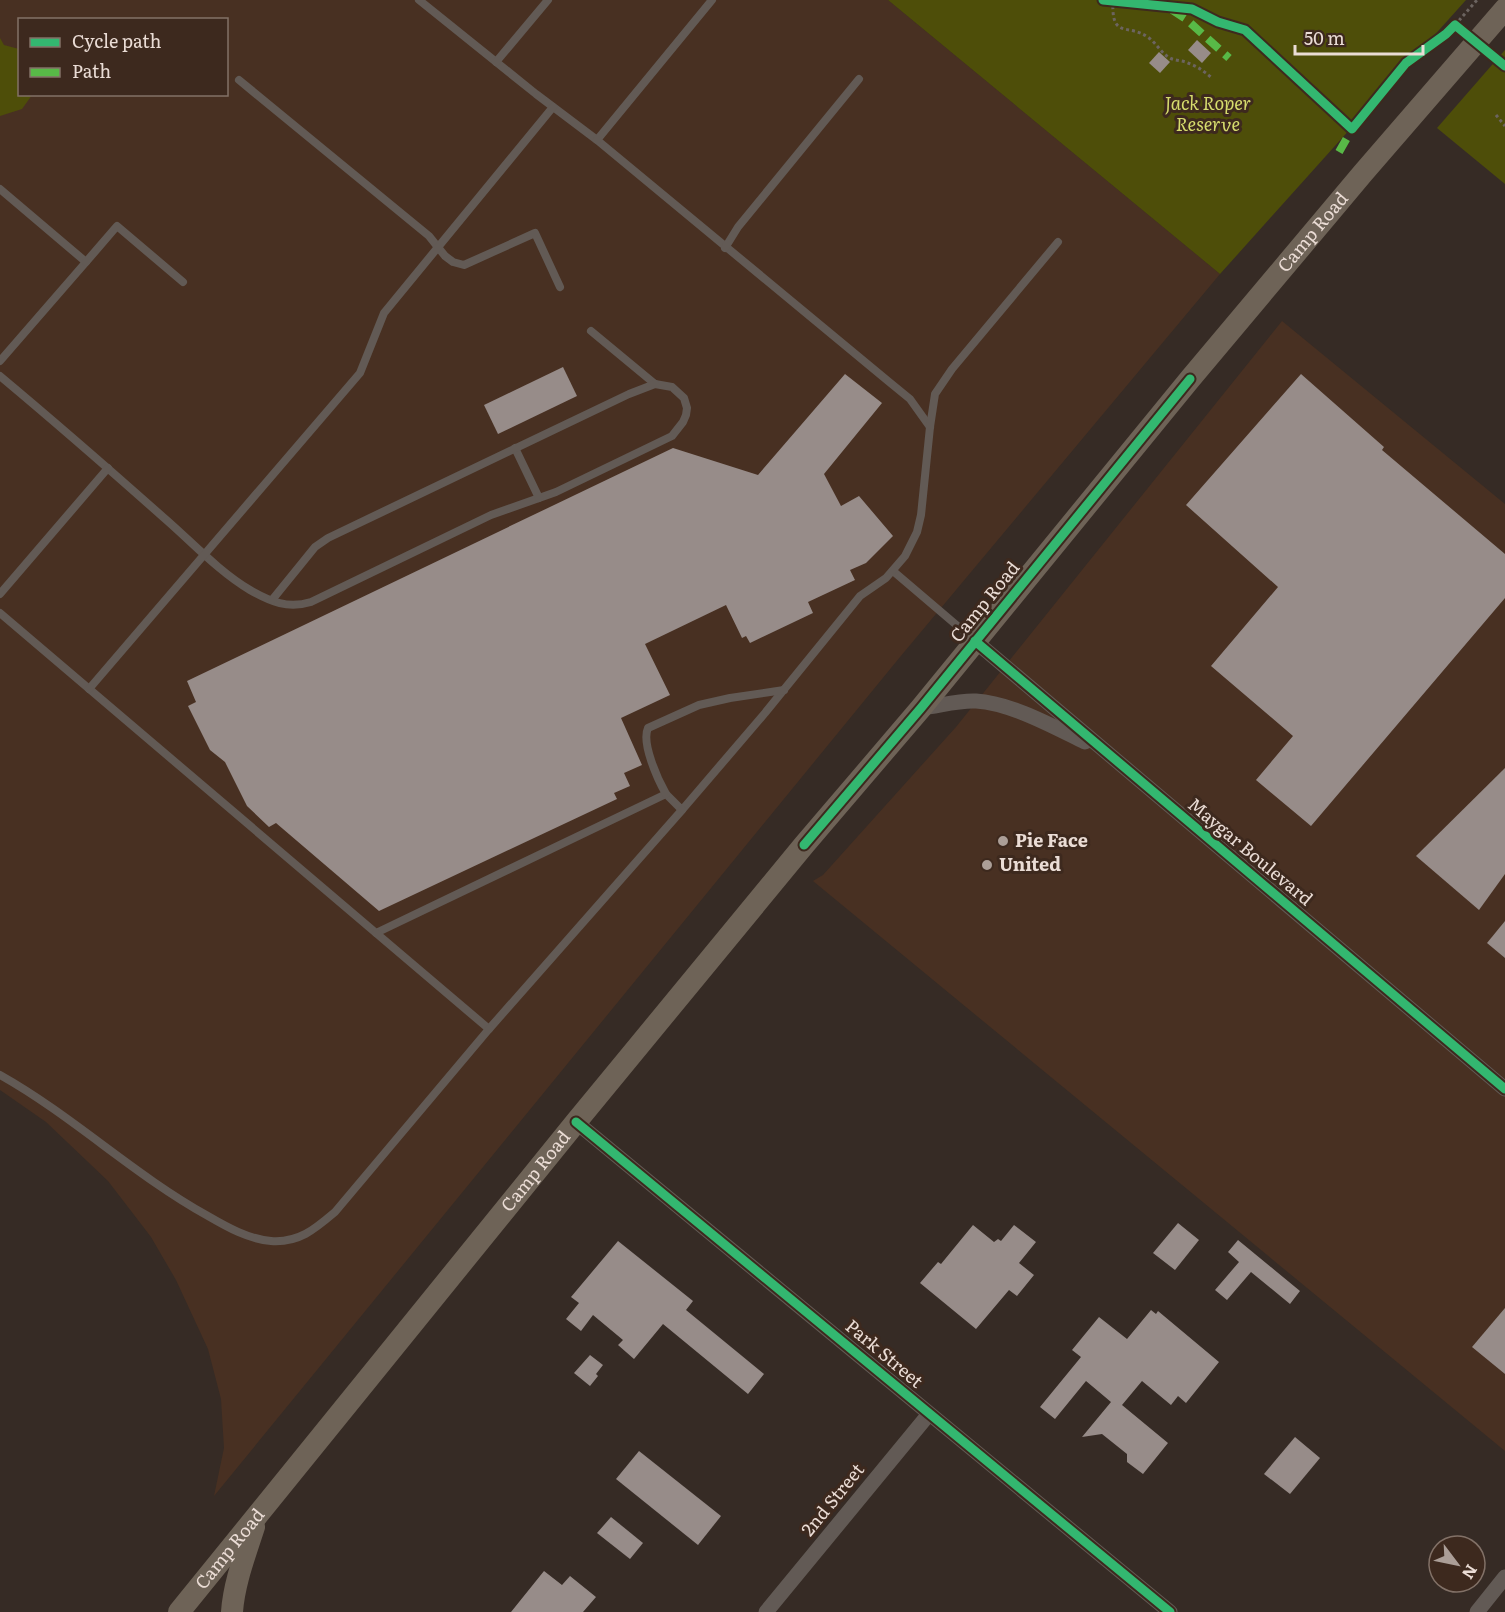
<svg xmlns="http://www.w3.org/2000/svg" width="1505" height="1612" viewBox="0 0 1505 1612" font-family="Literata,serif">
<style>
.built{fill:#483022;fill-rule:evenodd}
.green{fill:#4e4e09}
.building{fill:#978c89}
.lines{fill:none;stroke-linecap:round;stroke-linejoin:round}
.path{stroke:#6c6460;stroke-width:3;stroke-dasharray:3 3;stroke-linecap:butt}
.lane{stroke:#625a55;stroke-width:8}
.street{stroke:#625a55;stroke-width:15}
.primary{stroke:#6e6357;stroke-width:22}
.quiet{stroke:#58b947;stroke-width:8;stroke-dasharray:15 8;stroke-linecap:butt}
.cycleway-casing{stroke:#3d291e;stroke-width:13}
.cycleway{stroke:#33b770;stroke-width:9}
.poi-dot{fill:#ab9e97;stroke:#3d291e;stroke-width:2}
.labels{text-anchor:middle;stroke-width:6;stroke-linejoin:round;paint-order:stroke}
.park-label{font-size:18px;font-style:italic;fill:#d6dc6d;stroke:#3d291e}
.street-label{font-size:18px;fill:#eadcd5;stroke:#3d291e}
.poi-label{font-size:18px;font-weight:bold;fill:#eadcd5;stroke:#3d291e;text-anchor:start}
</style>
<rect width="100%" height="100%" fill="#362b25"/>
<g class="built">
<path d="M0,0H888L1220,274L900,657L214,1496L224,1448L221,1399L208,1349L176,1280L151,1237L108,1181L46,1122L0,1090ZM20,20H226V94H20Z"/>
<polygon points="1282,321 1505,504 1505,1451 813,881 823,875 956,727"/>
</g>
<g class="green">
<polygon points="888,0 1466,0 1220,274"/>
<polygon points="0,38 4,45 19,49 20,94 32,95 22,109 0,116"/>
<polygon points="1505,50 1505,184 1437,128"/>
</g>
<g class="building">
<polygon points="1197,40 1211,53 1202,63 1188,50"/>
<polygon points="1159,52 1170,62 1160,73 1149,63"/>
<polygon points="563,367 577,396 498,434 484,405"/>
<polygon points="845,374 882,403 824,474 841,506 859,496 893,536 866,563 850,570 855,580 808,602 813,613 750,643 746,636 742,638 726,605 645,644 670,695 621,718 642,765 624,773 630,786 614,793 617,799 379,911 276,823 269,827 247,806 225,762 210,750 188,706 196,702 187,681 673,448 758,475"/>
<polygon points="1301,374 1384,447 1382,450 1505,554 1505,598 1311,826 1256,780 1293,736 1211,666 1278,587 1186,505"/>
<polygon points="1505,768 1505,874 1479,910 1416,856"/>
<polygon points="1505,921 1505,958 1487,943"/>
<polygon points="1178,1223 1199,1240 1175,1270 1153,1253"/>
<polygon points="973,1225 994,1242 998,1239 1001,1241 1014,1225 1036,1242 1019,1263 1034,1275 1017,1296 1009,1290 976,1329 920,1283 938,1262 941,1264"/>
<polygon points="1238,1240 1300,1291 1290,1304 1251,1272 1227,1300 1215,1290 1239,1262 1228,1252"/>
<polygon points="618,1241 693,1301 686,1310 764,1374 748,1394 663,1324 634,1359 618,1345 623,1340 593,1315 581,1331 566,1319 579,1303 571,1297"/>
<polygon points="1505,1308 1505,1374 1472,1347"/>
<polygon points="1151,1310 1156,1314 1158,1311 1219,1362 1186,1403 1178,1396 1171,1405 1142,1381 1122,1405 1168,1443 1143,1474 1127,1462 1127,1454 1102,1434 1082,1437 1111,1402 1086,1381 1055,1419 1040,1407 1081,1357 1072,1350 1099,1317 1127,1339"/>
<polygon points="590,1355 603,1365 596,1374 598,1376 590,1386 574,1373"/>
<polygon points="1295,1437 1320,1458 1290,1494 1264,1474"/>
<polygon points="639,1451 721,1516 698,1545 616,1479"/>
<polygon points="611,1517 643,1543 630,1559 597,1533"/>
<polygon points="544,1571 562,1585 570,1576 596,1597 583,1612 511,1612"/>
</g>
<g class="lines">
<g class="path">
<path d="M1113,0C1111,41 1128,22 1149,38C1157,44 1162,54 1170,58C1175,61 1182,60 1188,63C1197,66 1205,72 1212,78"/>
<polyline points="1143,4 1143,0"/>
<polyline points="1455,25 1477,0"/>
<polyline points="1496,115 1505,126"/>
</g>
<g class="lane">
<polyline points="419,0 536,94 597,140 888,381 910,399 930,427"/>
<polyline points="496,62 548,0"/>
<polyline points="239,80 429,236 445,256 453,262 464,265 535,233 560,287"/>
<polyline points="597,140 712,0"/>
<polyline points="0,189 86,262 0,361"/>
<polyline points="725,248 738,227 859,79"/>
<polyline points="86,262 117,226 183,282"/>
<path d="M0,376C55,422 109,469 163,517C191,541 218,571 250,590C271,602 288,609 311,602L491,515L556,492L672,436L683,422L686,415L687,408L684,398L672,387L655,384L591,331"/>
<polyline points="515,448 539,498"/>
<polyline points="893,571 974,640"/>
<polyline points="0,594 108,468"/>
<polyline points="272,600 315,547 328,538 629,394 655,384"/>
<polyline points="0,613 376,933 666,794 682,810 765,713 860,596 886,578 905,556 917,532 921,515 930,427 935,394 952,369 1058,242"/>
<polyline points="89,689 360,373 384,313 553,107"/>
<path d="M666,794C658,780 641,743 648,728L699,705L730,698L784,690"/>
<polyline points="376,933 489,1029 682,810"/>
<path d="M0,1075C73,1116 134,1175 208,1216C227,1227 248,1239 271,1241C299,1243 315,1229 335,1212L489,1029"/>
</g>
<g class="street">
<polyline points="975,641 1505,1089"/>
<path d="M921,708C939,706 959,700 976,701C1011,703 1054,727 1085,742"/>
<polyline points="576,1122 1170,1612"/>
<polyline points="766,1612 929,1414"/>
<polyline points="1477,1612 1505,1577"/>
</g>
<g class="primary">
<path id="s1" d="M179,1612L576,1122L804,845L921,708L1190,379L1363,173L1505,9"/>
<path d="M232,1612C234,1583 245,1555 254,1527"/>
</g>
<g class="quiet">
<polyline points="1172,10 1186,19 1229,58"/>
<polyline points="1339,152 1352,129"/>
</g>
<g class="cycleway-casing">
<g id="cycleway">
<polyline points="1103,0 1192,9 1218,22 1245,30 1352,129 1406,63 1446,34 1455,25 1505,66"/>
<polyline points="975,641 1505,1089"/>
<polyline points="804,845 921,708 1190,379"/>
<polyline points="576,1122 1170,1612"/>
</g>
</g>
<use href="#cycleway" class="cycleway"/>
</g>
<g class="poi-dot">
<circle cx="1003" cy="841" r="6"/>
<circle cx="987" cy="865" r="6"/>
</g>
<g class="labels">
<g class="park-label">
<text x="1208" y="110">Jack Roper<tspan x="1208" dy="21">Reserve</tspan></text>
</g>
<g class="street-label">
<text dy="6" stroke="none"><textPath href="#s1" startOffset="1786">Camp Road</textPath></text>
<text transform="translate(985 602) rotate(-51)" y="6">Camp Road</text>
<text transform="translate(1250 852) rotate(40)" y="6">Maygar Boulevard</text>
<text dy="6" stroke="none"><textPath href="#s1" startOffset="567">Camp Road</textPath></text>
<text transform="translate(884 1354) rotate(40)" y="6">Park Street</text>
<text transform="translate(833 1500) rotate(-51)" y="6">2nd Street</text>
<text dy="6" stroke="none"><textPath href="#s1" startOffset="81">Camp Road</textPath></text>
</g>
<g class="poi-label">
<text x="1015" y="847">Pie Face</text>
<text x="999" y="871">United</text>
</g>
</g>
<rect x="18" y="18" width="210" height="78" fill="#3d291e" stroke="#827167" stroke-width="1.5"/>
<rect x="30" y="38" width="30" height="9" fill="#33b770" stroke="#827167" stroke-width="1.5"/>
<text x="72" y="48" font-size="18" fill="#eadcd5">Cycle path</text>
<rect x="30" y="68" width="30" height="9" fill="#58b947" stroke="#827167" stroke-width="1.5"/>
<text x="72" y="78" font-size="18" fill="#eadcd5">Path</text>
<g transform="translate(1457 1564) rotate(122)"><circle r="28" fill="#3d291e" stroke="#827167" stroke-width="1.5"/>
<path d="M0-4.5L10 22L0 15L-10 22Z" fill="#ab9e97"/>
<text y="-9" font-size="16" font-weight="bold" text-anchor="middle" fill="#eadcd5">N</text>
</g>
<path d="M1295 45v9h128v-9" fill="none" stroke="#eadcd5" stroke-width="3"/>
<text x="1304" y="45" font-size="18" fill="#eadcd5" stroke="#3d291e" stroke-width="4.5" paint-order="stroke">50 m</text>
</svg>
